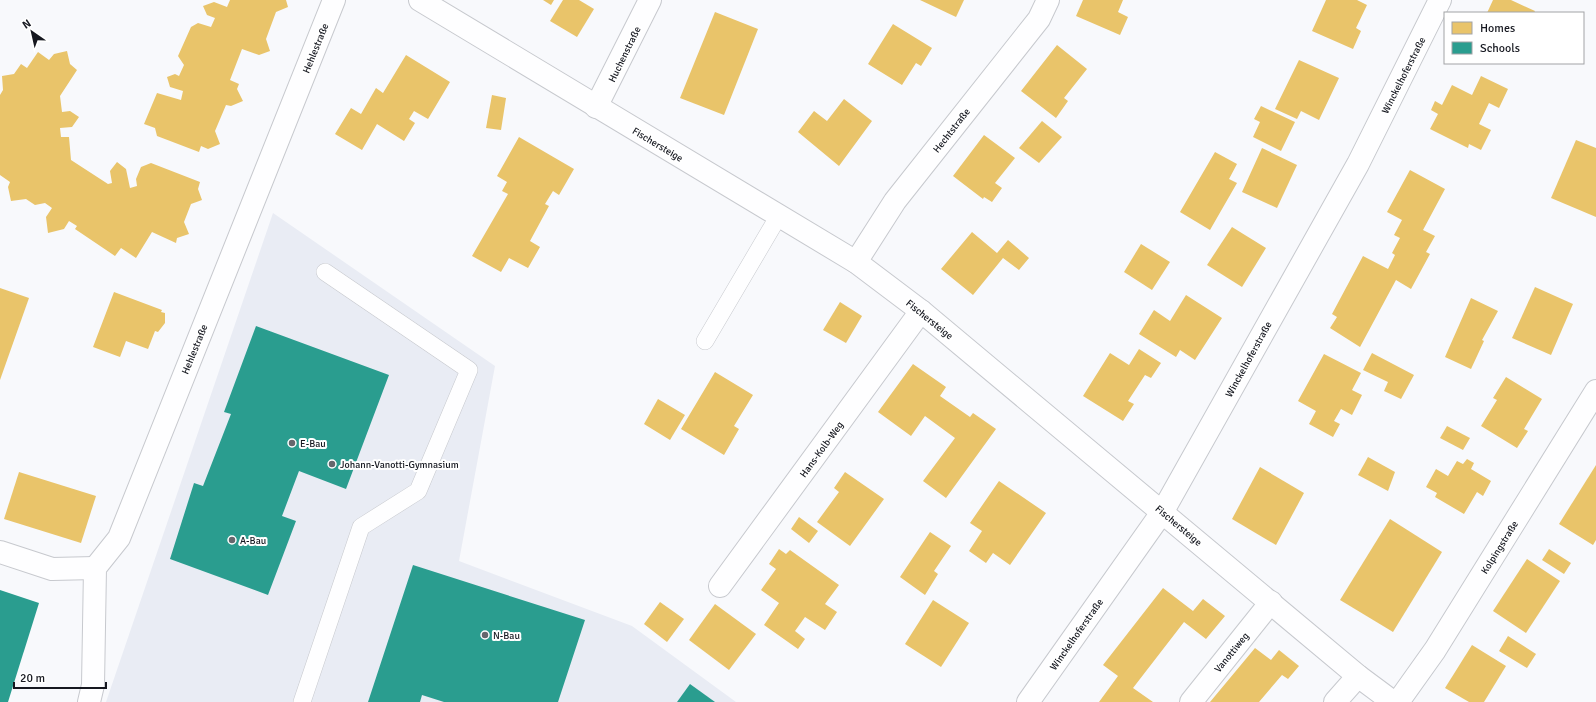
<svg xmlns="http://www.w3.org/2000/svg" width="1596" height="702" viewBox="0 0 1596 702" font-family="Signika,sans-serif">
<style>
.built{fill:#e9ecf4}
.homes{fill:#e9c46a}
.schools{fill:#2a9d8f}
.lines{fill:none;stroke-linecap:round;stroke-linejoin:round}
.lane-casing{stroke:#c7c9ce;stroke-width:18}
.street-casing{stroke:#c7c9ce;stroke-width:24}
.secondary-casing{stroke:#c7c9ce;stroke-width:24}
.lane{stroke:#fefeff;stroke-width:17}
.street{stroke:#fefeff;stroke-width:22}
.secondary{stroke:#fefeff;stroke-width:22}
.poi-dot{fill:#65676d;stroke:#fff;stroke-width:1.5}
.labels{text-anchor:middle;stroke-width:4;stroke-linejoin:round;paint-order:stroke}
.street-label{font-size:10px;fill:#161820;stroke:#fff}
.poi-label{font-size:10px;fill:#161820;stroke:#fff;text-anchor:start}
</style>
<rect width="100%" height="100%" fill="#f8f9fc"/>
<polygon class="built" points="273,213 495,366 459,561 632,626 736,702 106,702"/>
<g class="homes">
<polygon points="230,0 286,0 288,7 276,12 266,39 270,51 259,55 242,49 230,80 239,84 237,89 243,101 231,106 226,105 215,131 220,144 208,149 201,146 199,152 157,136 155,128 144,124 157,93 181,100 183,91 170,87 167,77 175,74 179,76 184,65 178,56 191,27 198,23 211,27 215,18 207,15 203,6 214,2 227,7"/>
<polygon points="543,0 554,0 551,5"/>
<polygon points="563,0 579,0 594,9 577,37 550,21"/>
<polygon points="920,0 964,0 956,17"/>
<polygon points="1083,0 1123,0 1118,12 1128,17 1120,35 1076,16"/>
<polygon points="1326,0 1357,0 1367,5 1356,28 1361,31 1353,49 1312,31"/>
<polygon points="1493,0 1511,0 1535,11 1534,13 1487,13"/>
<polygon points="715,12 758,29 724,115 680,98"/>
<polygon points="893,24 932,48 921,66 916,63 902,85 868,64"/>
<polygon points="1057,45 1087,69 1064,98 1068,101 1056,118 1021,91"/>
<polygon points="67,51 70,64 77,70 60,96 62,112 70,111 79,117 72,127 60,128 61,137 69,137 71,160 108,184 112,183 110,171 117,162 126,169 130,188 137,186 136,179 141,167 151,163 200,182 198,189 202,200 191,204 184,222 189,234 177,238 176,243 152,232 136,258 121,248 115,256 75,229 77,226 69,221 64,229 48,233 46,217 52,208 45,203 35,205 26,199 11,201 8,187 10,182 0,175 0,95 3,90 2,76 14,74 21,64 27,68 38,52 49,60 54,54"/>
<polygon points="406,55 450,82 428,119 414,111 409,119 415,123 404,141 377,124 362,150 335,134 351,108 361,114 376,88 383,93"/>
<polygon points="1299,60 1339,78 1319,120 1301,111 1297,119 1275,109"/>
<polygon points="1481,76 1508,89 1499,108 1489,103 1479,124 1491,130 1481,150 1469,144 1468,148 1430,129 1438,114 1431,110 1435,101 1442,105 1452,85 1472,95"/>
<polygon points="492,95 506,98 501,130 486,128"/>
<polygon points="844,99 872,121 839,166 798,132 814,111 827,121"/>
<polygon points="1261,106 1295,122 1281,151 1253,137 1260,122 1254,119"/>
<polygon points="1042,121 1062,137 1039,163 1019,148"/>
<polygon points="984,135 1015,158 995,183 1002,188 992,202 984,197 983,199 953,176"/>
<polygon points="519,137 574,169 559,195 553,191 545,204 549,206 530,241 540,247 528,268 509,258 501,272 472,256 508,194 502,191 507,182 497,176"/>
<polygon points="1576,140 1596,148 1596,217 1551,198"/>
<polygon points="1262,148 1297,165 1277,208 1242,192"/>
<polygon points="1215,152 1237,164 1229,179 1237,183 1210,230 1180,212"/>
<polygon points="1410,170 1445,189 1423,230 1435,236 1426,252 1430,254 1411,289 1396,280 1360,347 1330,328 1337,317 1332,314 1363,256 1388,269 1395,255 1392,253 1400,238 1394,235 1402,220 1387,212"/>
<polygon points="1232,227 1266,248 1242,287 1207,265"/>
<polygon points="972,232 997,253 1008,240 1029,258 1019,270 1003,258 973,295 941,269"/>
<polygon points="1141,244 1170,262 1152,290 1124,272"/>
<polygon points="1535,287 1573,304 1551,355 1512,338"/>
<polygon points="0,288 29,298 0,380"/>
<polygon points="114,292 162,310 161,312 165,313 165,323 158,332 155,331 148,349 126,341 120,357 93,347"/>
<polygon points="1186,295 1222,318 1195,360 1180,350 1176,357 1139,334 1154,310 1170,321"/>
<polygon points="1471,298 1498,311 1482,340 1484,341 1471,369 1445,357"/>
<polygon points="840,302 862,316 846,343 823,330"/>
<polygon points="1139,349 1161,363 1151,378 1145,375 1128,401 1134,404 1123,421 1083,396 1110,353 1129,365"/>
<polygon points="1372,353 1414,375 1401,399 1384,391 1388,382 1363,370"/>
<polygon points="1324,354 1361,373 1352,390 1362,395 1352,415 1341,409 1334,421 1340,424 1333,437 1309,424 1316,411 1298,401"/>
<polygon points="913,364 946,387 940,396 970,417 973,413 996,429 946,498 923,481 955,438 925,416 911,436 878,412"/>
<polygon points="715,372 753,395 734,426 739,429 724,455 681,429"/>
<polygon points="1506,377 1542,399 1524,429 1528,431 1517,448 1481,426 1497,400 1493,398"/>
<polygon points="658,399 685,415 670,440 644,424"/>
<polygon points="1447,426 1470,438 1463,450 1440,438"/>
<polygon points="1368,457 1395,472 1388,491 1358,475"/>
<polygon points="1467,459 1474,463 1471,469 1491,481 1483,496 1477,492 1464,514 1435,497 1437,493 1426,487 1436,469 1448,476 1457,461 1463,464"/>
<polygon points="1596,465 1596,540 1593,545 1559,524"/>
<polygon points="1260,467 1304,493 1276,545 1232,519"/>
<polygon points="19,472 96,496 81,543 4,519"/>
<polygon points="845,472 884,499 850,546 817,522 839,492 834,488"/>
<polygon points="999,481 1046,513 1010,565 993,553 986,563 969,551 982,531 970,523"/>
<polygon points="799,517 818,531 809,543 791,529"/>
<polygon points="1390,519 1442,552 1393,632 1340,600"/>
<polygon points="930,532 951,546 934,571 938,574 925,595 900,577"/>
<polygon points="779,549 786,554 790,550 839,585 825,604 837,612 825,630 805,617 795,631 805,639 798,649 764,625 779,603 761,590 776,569 769,564"/>
<polygon points="1549,549 1571,563 1564,574 1542,560"/>
<polygon points="1527,559 1560,581 1526,633 1493,611"/>
<polygon points="1163,588 1193,611 1203,599 1225,616 1206,639 1184,622 1133,688 1153,702 1099,702 1118,676 1103,665"/>
<polygon points="933,600 969,623 941,667 905,644"/>
<polygon points="660,602 684,619 667,642 644,624"/>
<polygon points="715,604 756,634 729,670 689,640"/>
<polygon points="1508,636 1536,654 1527,668 1499,651"/>
<polygon points="1472,645 1506,666 1484,702 1469,702 1445,688"/>
<polygon points="1255,648 1271,660 1279,650 1299,666 1288,679 1282,675 1259,702 1210,702"/>
</g>
<g class="schools">
<polygon points="256,326 389,375 346,489 299,471 282,516 296,521 268,595 170,559 194,483 203,486 231,414 224,412"/>
<polygon points="413,565 585,620 558,702 444,702 422,695 420,702 368,702"/>
<polygon points="0,590 39,603 8,702 0,702"/>
<polygon points="690,684 715,702 677,702"/>
</g>
<g class="lines">
<g class="lane-casing">
<g id="lane">
<polyline points="705,341 778,217"/>
<polyline points="302,702 361,527 418,491 469,370 325,272"/>
</g>
</g>
<g class="street-casing">
<g id="street">
<polyline points="596,107 650,0"/>
<polyline points="856,262 895,201 1039,19 1048,0"/>
<polyline points="1163,511 1358,164 1440,0"/>
<polyline points="0,552 52,569 95,568"/>
<polyline points="720,586 921,311"/>
<polyline points="89,702 93,685 95,568 119,538 334,0"/>
<polyline points="1191,702 1271,602"/>
<polyline points="1335,702 1358,676"/>
<polyline points="1398,702 1435,650 1596,391"/>
</g>
</g>
<g class="secondary-casing">
<g id="secondary">
<polyline points="420,0 856,262 921,311 1358,676 1393,702"/>
<polyline points="1028,702 1163,511"/>
</g>
</g>
<use href="#lane" class="lane"/>
<use href="#street" class="street"/>
<use href="#secondary" class="secondary"/>
</g>
<g class="poi-dot">
<circle cx="292" cy="443" r="4"/>
<circle cx="332" cy="464" r="4"/>
<circle cx="232" cy="540" r="4"/>
<circle cx="485" cy="635" r="4"/>
</g>
<g class="labels">
<g class="street-label">
<text transform="translate(315 48) rotate(-68)" y="4">Hehlestraße</text>
<text transform="translate(624 54) rotate(-64)" y="4">Huchenstraße</text>
<text transform="translate(1403 75) rotate(-63)" y="4">Winckelhoferstraße</text>
<text transform="translate(951 130) rotate(-52)" y="4">Hechtstraße</text>
<text transform="translate(658 144) rotate(31)" y="4">Fischersteige</text>
<text transform="translate(930 319) rotate(39)" y="4">Fischersteige</text>
<text transform="translate(194 349) rotate(-68)" y="4">Hehlestraße</text>
<text transform="translate(1248 359) rotate(-61)" y="4">Winckelhoferstraße</text>
<text transform="translate(821 449) rotate(-54)" y="4">Hans-Kolb-Weg</text>
<text transform="translate(1179 525) rotate(40)" y="4">Fischersteige</text>
<text transform="translate(1499 547) rotate(-58)" y="4">Kolpingstraße</text>
<text transform="translate(1076 634) rotate(-55)" y="4">Winckelhoferstraße</text>
<text transform="translate(1231 652) rotate(-51)" y="4">Vanottiweg</text>
</g>
<g class="poi-label">
<text x="300" y="447">E-Bau</text>
<text x="340" y="468">Johann-Vanotti-Gymnasium</text>
<text x="240" y="544">A-Bau</text>
<text x="493" y="639">N-Bau</text>
</g>
</g>
<rect x="1444" y="12" width="140" height="52" fill="#ffffff" stroke="#a2a3a6"/>
<rect x="1452" y="22" width="20" height="12" fill="#e9c46a" stroke="#a2a3a6"/>
<text x="1480" y="32" font-size="12" fill="#161820">Homes</text>
<rect x="1452" y="42" width="20" height="12" fill="#2a9d8f" stroke="#a2a3a6"/>
<text x="1480" y="52" font-size="12" fill="#161820">Schools</text>
<g transform="translate(32 32) rotate(326)" stroke="#ffffff" stroke-width="3" paint-order="stroke">
<path d="M0-3L7 15L0 10L-7 15Z" fill="#161820"/>
<text y="-6" font-size="11" font-weight="bold" text-anchor="middle" fill="#161820">N</text>
</g>
<path d="M14 682v6h92v-6" fill="none" stroke="#161820" stroke-width="2"/>
<text x="20" y="682" font-size="12" fill="#161820" stroke="#ffffff" stroke-width="3" paint-order="stroke">20 m</text>
</svg>
